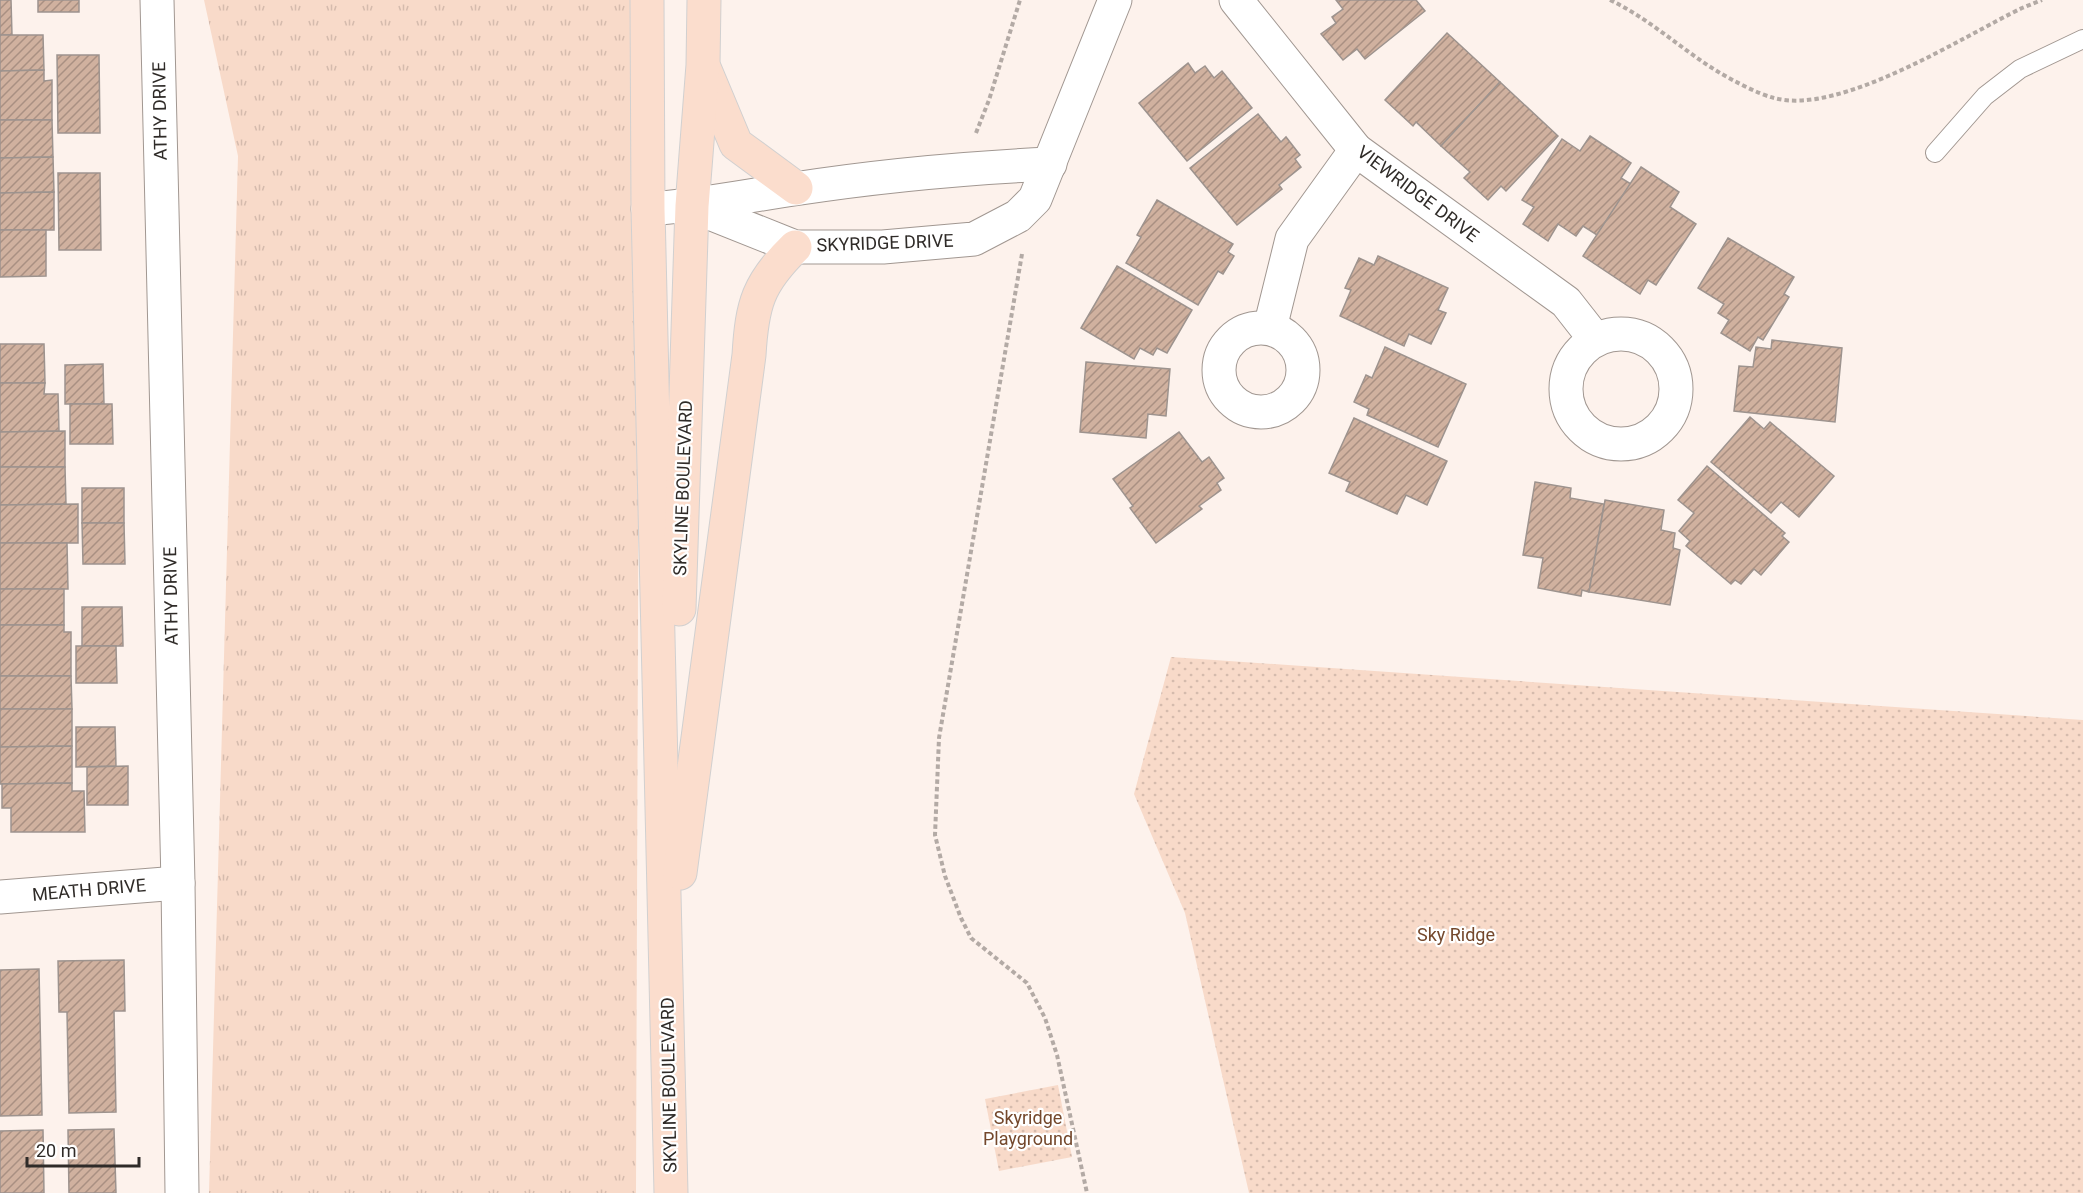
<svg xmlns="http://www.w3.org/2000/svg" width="2083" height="1193" viewBox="0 0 2083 1193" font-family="Roboto,sans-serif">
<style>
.grass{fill:url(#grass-tufts)}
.park{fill:url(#park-dots)}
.building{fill:url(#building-hatch);stroke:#9d938e;stroke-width:1.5}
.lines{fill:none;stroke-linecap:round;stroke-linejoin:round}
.lane-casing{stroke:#a19791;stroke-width:20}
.street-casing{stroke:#a19791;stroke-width:35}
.primary-casing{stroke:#d1d0d0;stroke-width:35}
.path{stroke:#b3aaa5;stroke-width:4;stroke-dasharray:4.5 3;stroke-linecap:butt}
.lane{stroke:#fff;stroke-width:18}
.street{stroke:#fff;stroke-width:33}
.primary{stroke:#fbddcd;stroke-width:33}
.labels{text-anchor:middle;stroke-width:4.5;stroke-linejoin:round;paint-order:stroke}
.street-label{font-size:18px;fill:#2f2b28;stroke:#fff}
.park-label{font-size:18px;fill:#74482c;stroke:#fff}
</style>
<defs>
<pattern id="grass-tufts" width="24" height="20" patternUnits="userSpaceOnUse" patternTransform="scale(1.5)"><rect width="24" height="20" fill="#f8dac9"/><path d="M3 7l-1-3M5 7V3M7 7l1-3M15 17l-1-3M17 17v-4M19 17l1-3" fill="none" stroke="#d5bbad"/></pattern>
<pattern id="park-dots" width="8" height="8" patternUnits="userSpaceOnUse" patternTransform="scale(1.5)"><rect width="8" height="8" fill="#f8dac9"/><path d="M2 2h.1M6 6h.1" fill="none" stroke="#d5bbad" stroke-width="1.8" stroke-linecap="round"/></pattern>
<pattern id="building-hatch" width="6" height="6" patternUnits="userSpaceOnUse" patternTransform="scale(1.5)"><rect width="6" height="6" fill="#d0b19f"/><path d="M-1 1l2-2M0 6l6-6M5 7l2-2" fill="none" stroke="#a99082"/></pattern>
</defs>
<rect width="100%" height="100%" fill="#fdf2ec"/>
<polygon class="grass" points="204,0 632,0 639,332 636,1193 209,1193 238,156"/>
<g class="park">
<polygon points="1171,657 2083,720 2083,1193 1249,1193 1185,913 1134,794"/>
<polygon points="1058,1085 1072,1157 999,1171 985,1099"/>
</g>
<g class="building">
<polygon points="0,0 11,0 12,35 0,35"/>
<rect x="38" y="0" width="41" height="12"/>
<polygon points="1336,0 1416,0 1425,11 1365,59 1357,49 1343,60 1321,34 1336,23 1332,17 1343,9"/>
<polygon points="1447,33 1500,82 1441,146 1416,122 1413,126 1385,100"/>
<polygon points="0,35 43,35 44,70 0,71"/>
<polygon points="57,55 99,55 100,133 58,133"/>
<polygon points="1188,63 1195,73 1205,66 1214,78 1222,71 1252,108 1187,161 1139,103"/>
<polygon points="44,70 44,81 52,80 52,120 0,120 0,71"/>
<polygon points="1500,82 1558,136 1506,191 1501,186 1488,200 1464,178 1470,172 1441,146"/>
<polygon points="1258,114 1281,142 1286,137 1300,155 1295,159 1301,167 1279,185 1282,189 1237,225 1190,168"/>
<polygon points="0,120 52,120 53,157 0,158"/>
<polygon points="1590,136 1631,163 1621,178 1631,184 1597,235 1583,226 1576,236 1558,224 1548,241 1523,224 1534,207 1522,200 1562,139 1580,151"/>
<polygon points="53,157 54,192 0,193 0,158"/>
<polygon points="1641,167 1679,192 1670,207 1696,224 1656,285 1648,280 1640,294 1583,256"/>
<polygon points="58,173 100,173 101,250 59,250"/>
<polygon points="54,192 54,230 0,230 0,193"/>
<polygon points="1157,200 1233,244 1228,252 1234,256 1223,274 1218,271 1198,305 1126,263 1141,237 1137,235"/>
<polygon points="0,230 46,230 46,276 0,277"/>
<polygon points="1728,238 1794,277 1784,294 1789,297 1763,340 1758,337 1750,351 1721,333 1729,320 1718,313 1724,304 1698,288"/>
<polygon points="1378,256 1448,288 1438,310 1446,313 1431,344 1409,334 1404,346 1340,316 1351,290 1345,288 1359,258 1374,265"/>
<polygon points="1117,266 1192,310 1167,353 1157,348 1153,355 1140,348 1134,359 1081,328"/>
<polygon points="1772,340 1842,348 1835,422 1734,411 1739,366 1753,367 1756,347 1771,349"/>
<polygon points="0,344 44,344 45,383 0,383"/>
<polygon points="1385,347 1466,384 1438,447 1367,415 1369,409 1354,402 1366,375 1372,378"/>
<polygon points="1086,362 1170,369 1166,416 1148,414 1146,438 1080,432"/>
<polygon points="103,364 104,404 65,404 65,365"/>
<polygon points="0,383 45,383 44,394 58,394 59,431 0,432"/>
<polygon points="70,404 112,404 113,444 70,444"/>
<polygon points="1750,417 1764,429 1770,422 1834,476 1799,517 1781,502 1771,513 1711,462"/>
<polygon points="1354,418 1447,461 1427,505 1406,495 1397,514 1346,491 1350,482 1329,473"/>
<polygon points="65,431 65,467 0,467 0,432"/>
<polygon points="1179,432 1202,462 1209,457 1224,478 1217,483 1221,490 1199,506 1202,509 1156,543 1130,508 1133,506 1113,479"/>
<polygon points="1707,466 1785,533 1782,536 1789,542 1761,575 1754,569 1741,584 1735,580 1731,584 1686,546 1690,541 1679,531 1694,513 1678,500"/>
<polygon points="0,467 65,467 66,504 0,505"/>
<polygon points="1535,482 1571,488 1570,498 1604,504 1589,592 1582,590 1581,596 1538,588 1543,558 1523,555"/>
<rect x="82" y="488" width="42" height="35"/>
<polygon points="1605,500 1664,510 1661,530 1675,533 1673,548 1680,550 1670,605 1589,592"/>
<polygon points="78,504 78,543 0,543 0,505"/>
<polygon points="82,523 124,523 125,564 83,564"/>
<polygon points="0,543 67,543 68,589 0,589"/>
<rect x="0" y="589" width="64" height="36"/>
<polygon points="82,607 122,607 123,646 82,646"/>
<polygon points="0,625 64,625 64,632 71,632 71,676 0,676"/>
<polygon points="76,646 116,646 117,683 76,683"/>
<polygon points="0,676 71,676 72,709 0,709"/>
<polygon points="0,709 72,709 72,746 0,747"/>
<polygon points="76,727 115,727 116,766 76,767"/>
<polygon points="72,746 72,783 0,784 0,747"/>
<polygon points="128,766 128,805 87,805 87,767"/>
<polygon points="72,783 72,791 84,791 85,832 11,832 11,808 2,808 2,784"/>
<polygon points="124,960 125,1011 114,1011 116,1112 69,1113 67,1012 59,1012 58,961"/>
<polygon points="39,969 42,1115 0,1116 0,970"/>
<polygon points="114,1129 116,1193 69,1193 68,1130"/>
<polygon points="43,1130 44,1193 0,1193 0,1131"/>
</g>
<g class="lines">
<g class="lane-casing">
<polyline id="lane" points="1935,153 1985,96 2020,69 2083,39"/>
</g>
<g class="street-casing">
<g id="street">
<polyline points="157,0 178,883 182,1193"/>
<polyline points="1236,0 1356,150 1566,302 1595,339"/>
<polyline points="692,206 795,247 883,247 974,239 1018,216 1035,199 1115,0"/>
<path d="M648,209C698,206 745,196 794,189C878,176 965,168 1050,164"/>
<circle cx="1261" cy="370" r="42"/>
<polyline points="1270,328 1292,239 1356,150"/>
<circle cx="1621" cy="389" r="55"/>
<polyline points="0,897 178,883"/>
</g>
</g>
<g class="primary-casing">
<g id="primary">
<polyline points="647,0 648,209 671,1193"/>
<polyline points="705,70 736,144 796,188"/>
<polyline points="679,609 692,206 703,65 704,0"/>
<path d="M680,873L749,355C752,304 758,283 795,247"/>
</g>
</g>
<g class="path">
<path d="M1610,0C1650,19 1682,50 1720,73C1734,81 1758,94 1774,98C1840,116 1962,37 2022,8L2042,0"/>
<polyline points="976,133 989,100 1020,0"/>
<polyline points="1022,254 939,738 935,835 945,876 961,918 971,938 1027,983 1045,1018 1057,1055 1087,1193"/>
</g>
<use href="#lane" class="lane"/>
<use href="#street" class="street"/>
<use href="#primary" class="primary"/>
</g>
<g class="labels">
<g class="street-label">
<text transform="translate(160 111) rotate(-91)" y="6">ATHY DRIVE</text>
<text transform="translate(1418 194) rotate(37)" y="6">VIEWRIDGE DRIVE</text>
<text transform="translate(885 243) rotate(-2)" y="6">SKYRIDGE DRIVE</text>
<text transform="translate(683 488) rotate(-88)" y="6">SKYLINE BOULEVARD</text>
<text transform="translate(171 596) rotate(-91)" y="6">ATHY DRIVE</text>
<text transform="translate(89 890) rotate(-5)" y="6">MEATH DRIVE</text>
<text transform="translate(669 1085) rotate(-91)" y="6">SKYLINE BOULEVARD</text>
</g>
<g class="park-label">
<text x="1456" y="941">Sky Ridge</text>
<text x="1028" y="1124">Skyridge<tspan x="1028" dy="21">Playground</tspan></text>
</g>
</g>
<path d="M27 1157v9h112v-9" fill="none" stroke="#2f2b28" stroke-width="3"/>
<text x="36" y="1157" font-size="18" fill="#2f2b28" stroke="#ffffff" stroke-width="4.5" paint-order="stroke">20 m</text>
</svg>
